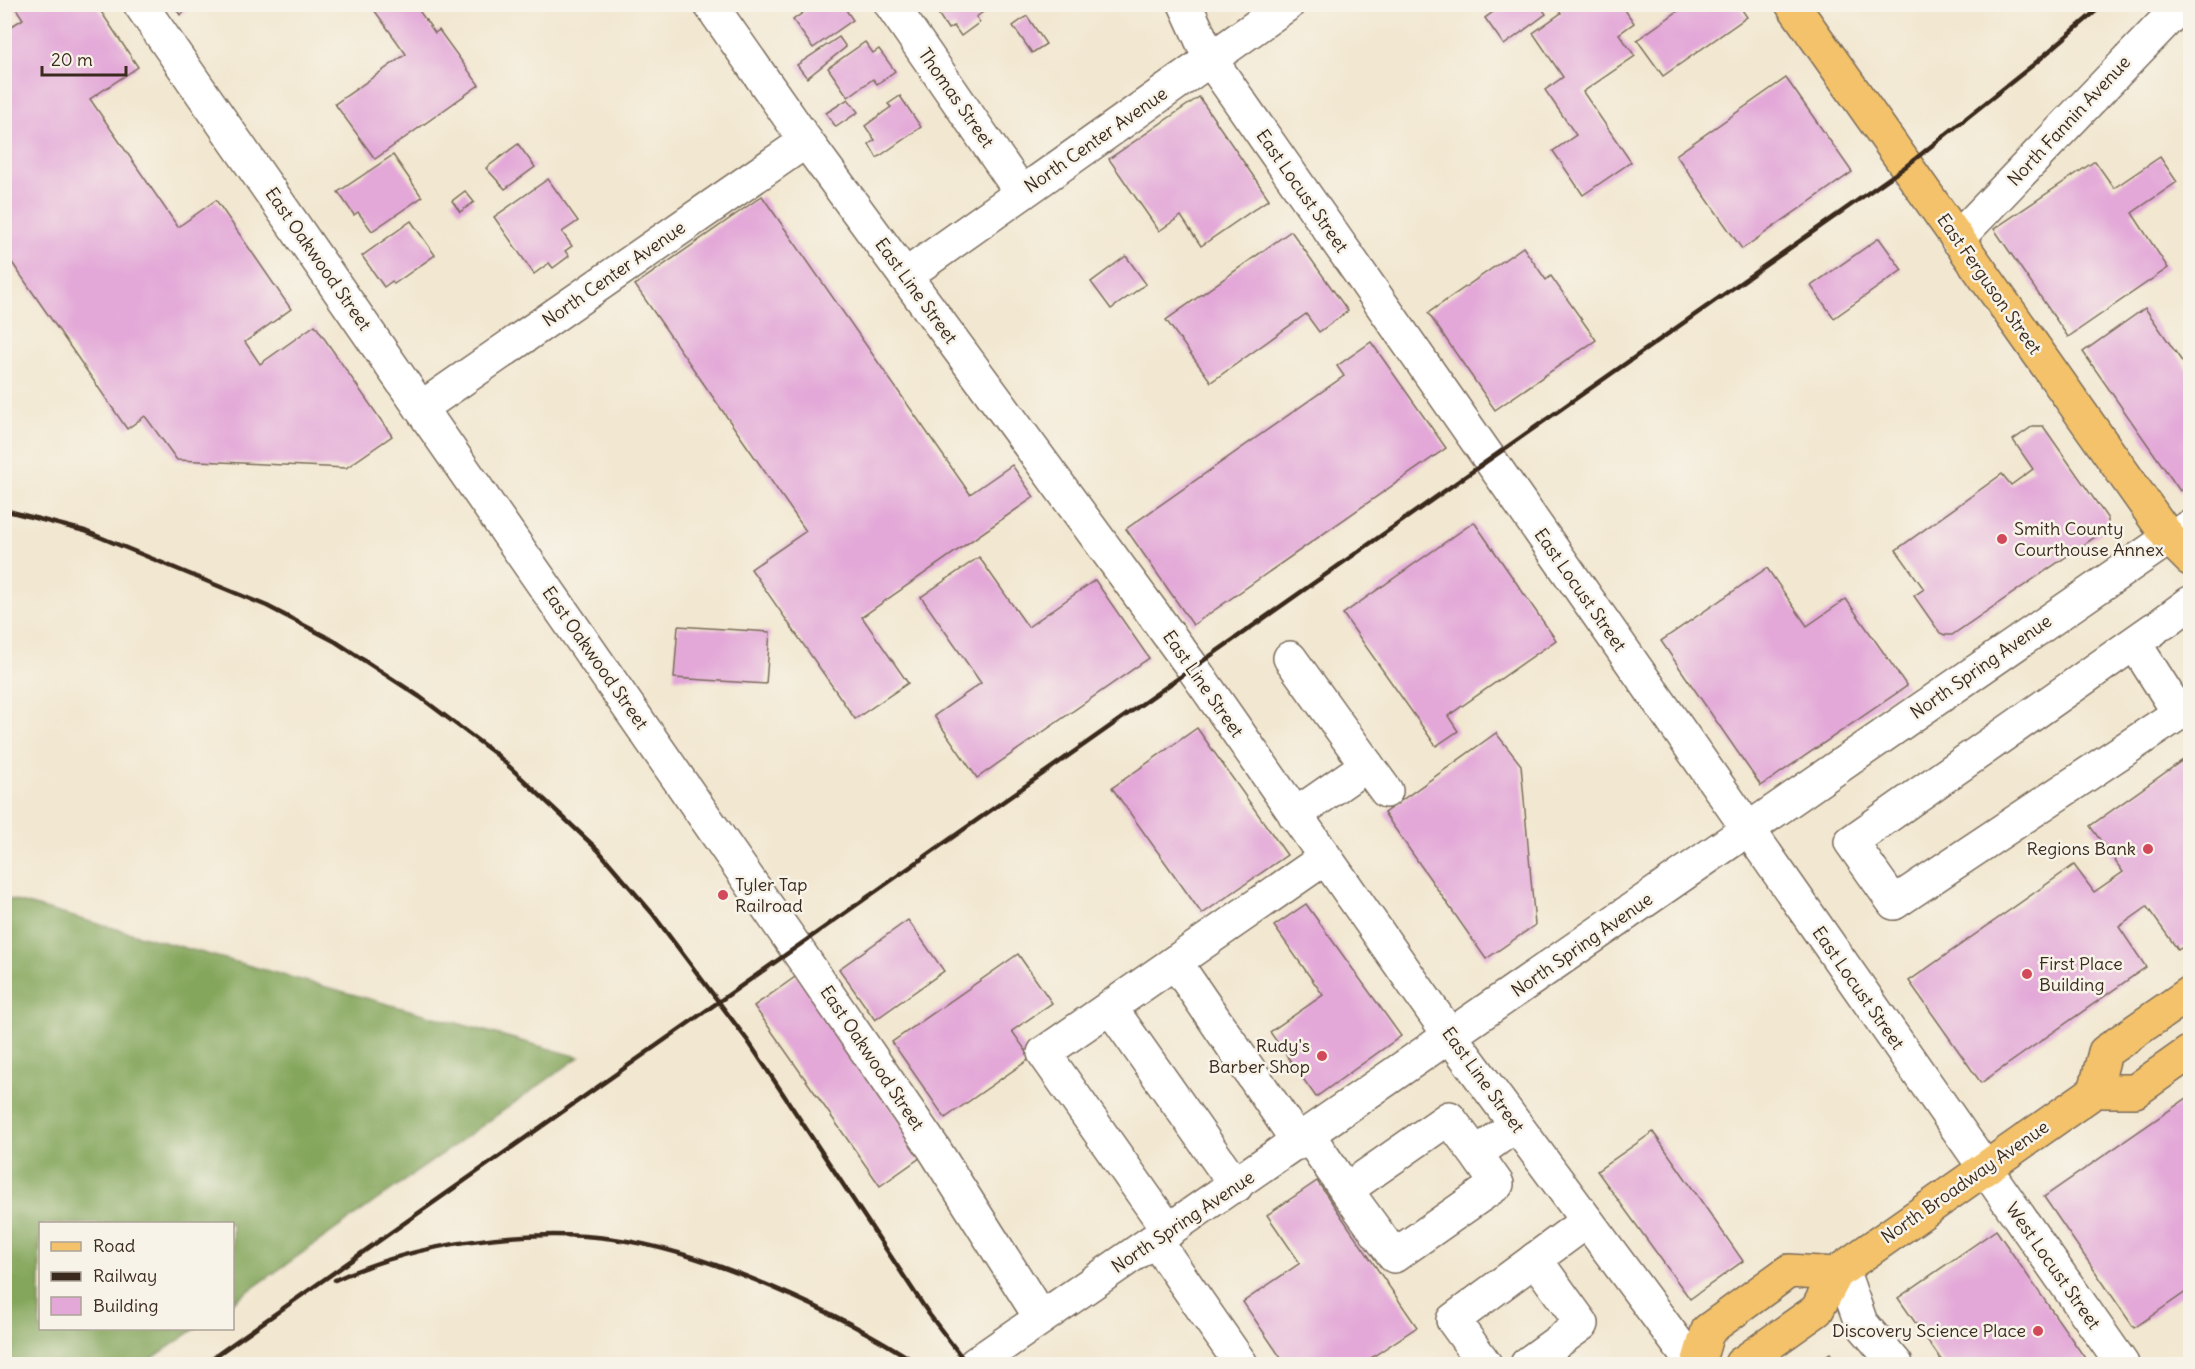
<svg xmlns="http://www.w3.org/2000/svg" width="2195" height="1369" viewBox="0 0 2195 1369" font-family="Delius,sans-serif">
<style>
.forest{fill:#84a65c;stroke:#60683d;stroke-width:1.5}
.building{fill:#e3a8d8}
.lines{fill:none;stroke-linecap:round;stroke-linejoin:round}
.minor-casing{stroke:#7b6c5c;stroke-width:36}
.major-casing{stroke:#7b6c5c;stroke-width:36}
.minor{stroke:#fff;stroke-width:33}
.major{stroke:#f3c26a;stroke-width:33}
.rail{stroke:#3b2a1e;stroke-width:4.5}
.poi-dot{fill:#d1495b;stroke:#f7f3e8;stroke-width:2}
.labels{text-anchor:middle;stroke-width:5;stroke-linejoin:round;paint-order:stroke}
.street-label{font-size:18px;fill:#3b2a1e;stroke:#f7f3e8}
.poi-label{font-size:18px;fill:#3b2a1e;stroke:#f7f3e8;text-anchor:start}
</style>
<rect width="100%" height="100%" fill="#f7f3e8"/>
<filter id="ink" filterUnits="userSpaceOnUse"><feTurbulence type="fractalNoise" baseFrequency=".0167" numOctaves="2"/><feDisplacementMap in="SourceGraphic" scale="12" xChannelSelector="R" yChannelSelector="G"/><feConvolveMatrix kernelMatrix="1 2 1 2 8 2 1 2 1" color-interpolation-filters="sRGB"/></filter>
<filter id="wash" filterUnits="userSpaceOnUse"><feTurbulence type="fractalNoise" baseFrequency=".008" numOctaves="4" result="noise"/><feDisplacementMap in="SourceGraphic" scale="24" xChannelSelector="R" yChannelSelector="G"/><feGaussianBlur stdDeviation="1.35" result="paint"/><feColorMatrix in="noise" values="0 0 0 0 0 0 0 0 0 0 0 0 0 0 0 0 0 1.4 0 .05"/><feComposite in="paint" operator="in"/></filter>
<g filter="url(#wash)">
<rect width="100%" height="100%" fill="#f2e7d0"/>
<polygon class="forest" points="5,898 579,1057 233,1302 232,1224 40,1224 40,1328 195,1329 144,1364 5,1364"/>
<g id="blocks">
<g class="building">
<polygon points="13,4 96,4 138,67 90,99 178,227 216,200 291,309 245,342 260,364 315,325 392,436 346,468 177,460 145,416 127,429 4,251 4,31 23,19"/>
<polygon points="173,4 195,4 180,15"/>
<polygon points="815,4 851,4 846,10 853,20 813,48 793,20"/>
<polygon points="932,4 995,4 976,17 980,22 961,36 954,26 948,29"/>
<polygon points="1504,4 1539,4 1546,14 1504,45 1485,18"/>
<polygon points="1555,4 1621,4 1634,23 1619,34 1635,56 1583,92 1631,162 1583,195 1553,151 1576,135 1545,90 1563,77 1533,33 1561,13"/>
<polygon points="1688,4 1738,4 1747,17 1663,76 1637,40"/>
<polygon points="376,5 415,5 435,33 439,30 479,85 375,159 335,104 406,54 372,7"/>
<polygon points="1027,16 1046,44 1032,53 1013,26"/>
<polygon points="839,37 846,47 807,78 797,65"/>
<polygon points="865,42 873,53 879,49 895,71 877,84 873,79 848,97 828,68"/>
<polygon points="1786,78 1852,172 1742,249 1676,155"/>
<polygon points="900,96 921,127 877,158 869,144 875,140 865,126 891,107 888,104"/>
<polygon points="1199,97 1269,199 1201,246 1181,216 1159,231 1109,159"/>
<polygon points="848,99 858,112 836,127 826,113"/>
<polygon points="518,144 535,167 505,189 486,168"/>
<polygon points="393,155 422,197 372,231 358,212 354,215 338,192"/>
<polygon points="2160,157 2177,182 2132,213 2168,268 2068,337 1994,229 2095,161 2114,188"/>
<polygon points="548,179 578,221 562,232 572,246 565,251 569,256 553,268 549,263 534,274 494,217"/>
<polygon points="465,191 474,202 460,212 452,201"/>
<polygon points="762,196 970,494 1012,465 1034,497 862,617 908,683 855,719 751,569 806,531 635,285"/>
<polygon points="411,221 435,255 394,284 392,281 384,287 362,256"/>
<polygon points="1291,231 1348,311 1319,332 1306,314 1211,382 1166,320"/>
<polygon points="1879,238 1902,270 1834,318 1811,286"/>
<polygon points="1523,247 1546,280 1551,276 1596,340 1495,410 1428,313"/>
<polygon points="1126,256 1146,284 1111,309 1091,282"/>
<polygon points="2145,308 2190,373 2190,484 2180,491 2083,352"/>
<polygon points="1371,342 1446,448 1193,625 1126,529 1344,376 1337,366"/>
<polygon points="2033,426 2043,426 2108,519 2108,528 1952,635 1945,635 1940,633 1914,596 1924,589 1896,550 2002,474 2011,485 2033,469 2013,440"/>
<polygon points="1474,522 1556,640 1448,716 1458,731 1436,746 1343,614"/>
<polygon points="979,557 1028,627 1095,580 1149,658 977,778 934,716 981,683 921,597"/>
<polygon points="1767,568 1807,626 1846,599 1907,686 1761,786 1661,641"/>
<polygon points="678,626 770,632 766,684 674,678"/>
<polygon points="1197,728 1287,855 1202,914 1112,788"/>
<polygon points="1496,733 1521,765 1535,925 1486,959 1384,813"/>
<polygon points="2190,755 2190,942 2178,950 2147,907 2119,927 2146,967 1981,1083 1909,981 2074,865 2094,892 2123,872 2090,826"/>
<polygon points="1306,904 1401,1036 1316,1097 1270,1032 1323,995 1274,926"/>
<polygon points="908,920 944,971 875,1020 839,969"/>
<polygon points="1018,954 1052,1003 1012,1031 1031,1058 945,1118 892,1042"/>
<polygon points="798,975 924,1155 880,1186 754,1006"/>
<polygon points="2190,1096 2190,1289 2134,1328 2044,1197"/>
<polygon points="1653,1132 1743,1261 1690,1299 1597,1171"/>
<polygon points="1317,1181 1417,1327 1362,1364 1285,1364 1243,1302 1300,1263 1267,1215"/>
<polygon points="1996,1230 2089,1364 1944,1364 1898,1298"/>
<polygon points="1830,1353 1838,1364 1813,1364"/>
</g>
</g>
</g>
<g filter="url(#ink)">
<use href="#blocks" fill-opacity="0" stroke="#7b6c5c" stroke-width="1.5"/>
<g class="lines">
<g class="minor-casing">
<g id="minor">
<polyline points="140,4 796,948 934,1149 1041,1318"/>
<polyline points="710,4 806,141 1193,668 1451,1037 1693,1364"/>
<polyline points="891,4 1021,192"/>
<polyline points="1185,4 1210,59 2122,1364"/>
<polyline points="1957,239 2182,4"/>
<polyline points="905,276 1288,4"/>
<polyline points="421,408 806,141"/>
<polyline points="2163,623 2190,603"/>
<polyline points="2154,629 1851,842 1894,903 2190,706"/>
<polyline points="2135,644 2179,713"/>
<polyline points="1290,658 1367,765 1295,815"/>
<polyline points="1367,765 1386,791"/>
<polyline points="1175,962 1299,1143"/>
<polyline points="1110,1007 1236,1186"/>
<polyline points="1309,1136 1346,1190"/>
<polyline points="1476,1154 1449,1118 1346,1190 1394,1256 1497,1184 1476,1154 1516,1125"/>
<polyline points="1169,1231 1044,1053 1325,858"/>
<polyline points="1155,1240 1241,1364"/>
<polyline points="1842,1269 1861,1323 1896,1364"/>
<polyline points="975,1364 2169,538 2190,527"/>
<polyline points="1485,1364 1453,1320 1587,1221"/>
<polyline points="1527,1364 1582,1324 1535,1259"/>
</g>
</g>
<g class="major-casing">
<g id="major">
<polyline points="1792,4 2169,538 2190,559"/>
<polyline points="2095,1091 2105,1052 2190,993"/>
<polyline points="1698,1364 1708,1330 1789,1271 1836,1274"/>
<polyline points="1741,1364 1817,1310 1836,1274 1842,1269 2095,1091 2135,1091 2190,1052"/>
</g>
</g>
<use href="#minor" class="minor"/>
<use href="#major" class="major"/>
<g class="rail">
<polyline points="4,510 85,531 267,606 336,642 420,697 497,755 598,850 652,913 748,1041 929,1314 967,1364"/>
<path d="M335,1280C414,1243 528,1227 614,1239C706,1251 841,1313 918,1364"/>
<polyline points="204,1364 1905,167 2033,65 2104,4"/>
</g>
</g>
</g>
<g class="poi-dot">
<circle cx="2002" cy="539" r="6"/>
<circle cx="2148" cy="849" r="6"/>
<circle cx="723" cy="895" r="6"/>
<circle cx="2027" cy="974" r="6"/>
<circle cx="1322" cy="1056" r="6"/>
<circle cx="2038" cy="1331" r="6"/>
</g>
<g class="labels">
<g class="street-label">
<text transform="translate(956 98) rotate(55)" y="6">Thomas Street</text>
<text transform="translate(2069 121) rotate(-47)" y="6">North Fannin Avenue</text>
<text transform="translate(1096 140) rotate(-35)" y="6">North Center Avenue</text>
<text transform="translate(1302 191) rotate(55)" y="6">East Locust Street</text>
<text transform="translate(318 259) rotate(55)" y="6">East Oakwood Street</text>
<text transform="translate(614 274) rotate(-35)" y="6">North Center Avenue</text>
<text transform="translate(1989 284) rotate(55)" y="6">East Ferguson Street</text>
<text transform="translate(916 291) rotate(54)" y="6">East Line Street</text>
<text transform="translate(1580 590) rotate(55)" y="6">East Locust Street</text>
<text transform="translate(595 658) rotate(55)" y="6">East Oakwood Street</text>
<text transform="translate(1981 667) rotate(-35)" y="6">North Spring Avenue</text>
<text transform="translate(1203 684) rotate(55)" y="6">East Line Street</text>
<text transform="translate(1582 945) rotate(-35)" y="6">North Spring Avenue</text>
<text transform="translate(1858 988) rotate(55)" y="6">East Locust Street</text>
<text transform="translate(872 1058) rotate(56)" y="6">East Oakwood Street</text>
<text transform="translate(1483 1080) rotate(54)" y="6">East Line Street</text>
<text transform="translate(1965 1182) rotate(-35)" y="6">North Broadway Avenue</text>
<text transform="translate(1183 1222) rotate(-34)" y="6">North Spring Avenue</text>
<text transform="translate(2053 1266) rotate(55)" y="6">West Locust Street</text>
</g>
<g class="poi-label">
<text x="2014" y="535">Smith County<tspan x="2014" dy="21">Courthouse Annex</tspan></text>
<text x="2136" y="855" text-anchor="end">Regions Bank</text>
<text x="735" y="891">Tyler Tap<tspan x="735" dy="21">Railroad</tspan></text>
<text x="2039" y="970">First Place<tspan x="2039" dy="21">Building</tspan></text>
<text x="1310" y="1052" text-anchor="end">Rudy's<tspan x="1310" dy="21">Barber Shop</tspan></text>
<text x="2026" y="1337" text-anchor="end">Discovery Science Place</text>
</g>
</g>
<rect width="2195" height="1369" fill="none" stroke="#f7f3e8" stroke-width="24"/>
<rect x="39" y="1222" width="195" height="108" fill="#f7f3e8" stroke="#aca397" stroke-width="1.5"/>
<rect x="51" y="1242" width="30" height="9" fill="#f3c26a" stroke="#aca397" stroke-width="1.5"/>
<text x="93" y="1252" font-size="18" fill="#3b2a1e">Road</text>
<rect x="51" y="1272" width="30" height="9" fill="#3b2a1e" stroke="#aca397" stroke-width="1.5"/>
<text x="93" y="1282" font-size="18" fill="#3b2a1e">Railway</text>
<rect x="51" y="1297" width="30" height="18" fill="#e3a8d8" stroke="#aca397" stroke-width="1.5"/>
<text x="93" y="1312" font-size="18" fill="#3b2a1e">Building</text>
<path d="M42 66v9h84v-9" fill="none" stroke="#3b2a1e" stroke-width="3"/>
<text x="51" y="66" font-size="18" fill="#3b2a1e" stroke="#f7f3e8" stroke-width="4.5" paint-order="stroke">20 m</text>
</svg>
